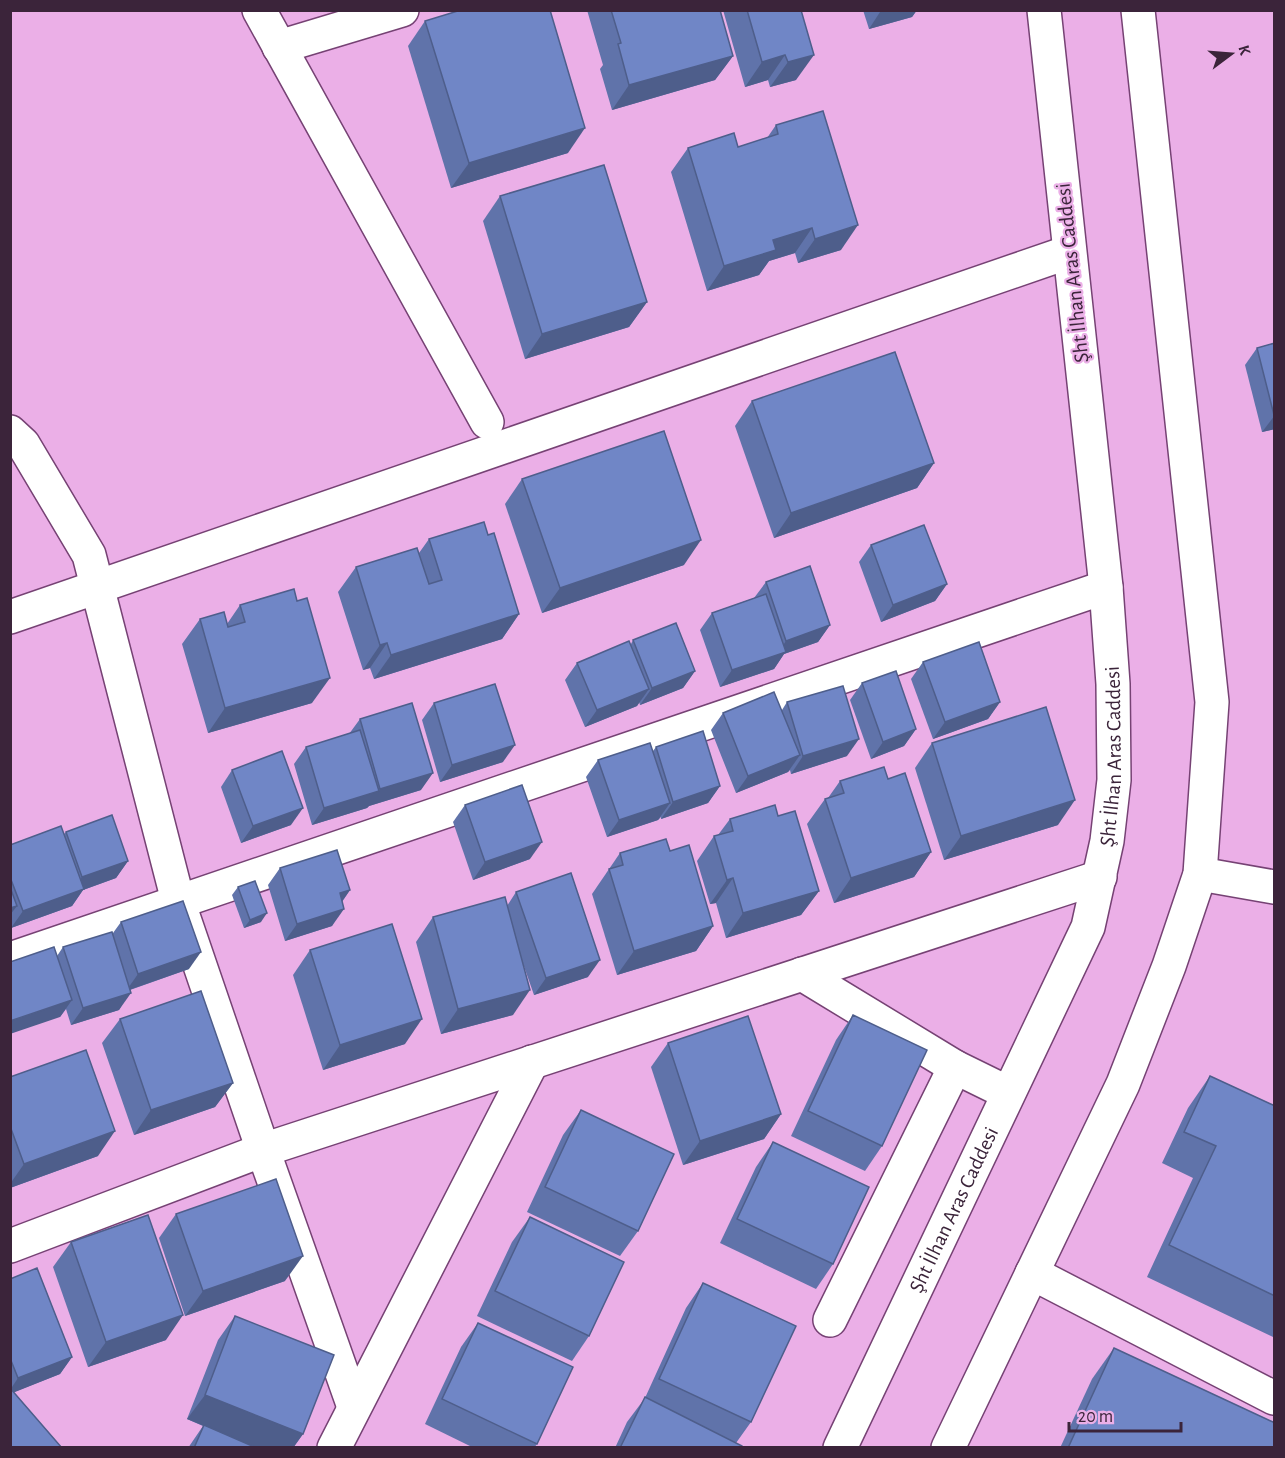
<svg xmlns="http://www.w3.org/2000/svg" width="1285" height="1458" viewBox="0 0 1285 1458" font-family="'Alegreya Sans',sans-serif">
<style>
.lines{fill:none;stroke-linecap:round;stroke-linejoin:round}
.minor-casing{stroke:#764274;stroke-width:36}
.major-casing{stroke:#764274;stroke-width:36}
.minor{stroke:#fff;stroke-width:33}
.major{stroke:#fff;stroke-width:33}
.wall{fill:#6073aa}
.shaded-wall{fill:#4e5e8b}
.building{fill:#7086c6;stroke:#4e5e8b;stroke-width:1.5}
.labels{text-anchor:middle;stroke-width:4.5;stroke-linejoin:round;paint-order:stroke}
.street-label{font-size:21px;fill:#3b243a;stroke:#ebafe7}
</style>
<rect width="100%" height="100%" fill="#ebafe7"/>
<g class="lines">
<g class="minor-casing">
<g id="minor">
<polyline points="259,10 487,422"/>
<polyline points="279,47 402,10"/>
<polyline points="10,432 23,444 89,555 178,901 263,1150 354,1407"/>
<polyline points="10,617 1069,252"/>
<polyline points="1200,874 1274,887"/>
<polyline points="10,959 1106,587"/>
<polyline points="802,974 955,1067 1008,1093"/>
<polyline points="10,1246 263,1150 1100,877"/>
<polyline points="1032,1273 1274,1398"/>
<polyline points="830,1320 955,1067"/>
<polyline points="334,1448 532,1062"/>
</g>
</g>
<g class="major-casing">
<g id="major">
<path id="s1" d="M840,1448L1088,927L1107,841L1114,780L1113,684L1106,587L1044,10"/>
<polyline points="948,1448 1123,1084 1169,966 1200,874 1212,702 1138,10"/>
</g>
</g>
<use href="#minor" class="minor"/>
<use href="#major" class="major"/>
</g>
<g class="wall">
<polygon points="587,10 720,10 733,56 715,80 612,110 600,69 603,65"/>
<polygon points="723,10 801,10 796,80 770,87 768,80 745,87"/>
<polygon points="863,10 917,10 912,17 869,29"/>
<polygon points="425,21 568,153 451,188 408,46"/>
<polygon points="776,125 841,250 798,263 795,253 769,261 759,275 707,291 671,172 688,148 738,147 767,138"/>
<polygon points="500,196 647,302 629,327 525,359 483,221"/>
<polygon points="1275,343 1275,429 1262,432 1245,365 1257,348"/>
<polygon points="752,401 934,463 917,488 774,538 735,426"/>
<polygon points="522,479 684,565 542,613 505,504"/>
<polygon points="488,535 519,614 502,639 374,679 370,668 363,670 338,592 356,567 419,553 429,539"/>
<polygon points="871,545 947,584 935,601 881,622 859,562"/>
<polygon points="766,582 830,625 818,642 784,654 774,669 720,687 700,630 712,613 754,598"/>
<polygon points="240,605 312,703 208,733 182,644 200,619 227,624"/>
<polygon points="633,640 695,671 683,688 640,705 639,702 637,706 585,727 565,680 577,663 631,644"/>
<polygon points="923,662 1000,702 988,719 933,739 911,679"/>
<polygon points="862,683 916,729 904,746 871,759 850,700"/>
<polygon points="787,702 847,756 791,774 790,770 788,772 736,793 711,730 723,713 782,710"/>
<polygon points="434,703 503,762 440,782 422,720"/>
<polygon points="360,719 421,790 369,806 367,808 312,825 294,764 306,747 349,734"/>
<polygon points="932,743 1058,825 944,860 915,768"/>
<polygon points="656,747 720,786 708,803 661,819 661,817 658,820 607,837 586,777 598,760 653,751"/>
<polygon points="232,770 291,825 241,843 221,787"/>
<polygon points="888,779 931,852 914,877 834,903 807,824 825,799 828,798 840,781"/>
<polygon points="465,805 530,859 473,880 453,822"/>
<polygon points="778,816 819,891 801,915 726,938 716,903 710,904 697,861 714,836 718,835 730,819"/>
<polygon points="66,832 128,861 116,878 83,890 72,906 11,928 10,845 64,834"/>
<polygon points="670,851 713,926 696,951 617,975 592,894 620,853"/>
<polygon points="280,868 350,890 342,902 332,926 285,941 268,885"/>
<polygon points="238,887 261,922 244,928 232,895"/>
<polygon points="516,892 588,977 534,995 520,955 513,1015 441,1034 416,942 433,917 507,906"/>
<polygon points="121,922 189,969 130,990 119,1010 71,1025 66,1009 60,1017 57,956 63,947 113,933"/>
<polygon points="310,950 405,1044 323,1070 293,975"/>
<polygon points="853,1015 882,1146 865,1171 791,1136 836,1040"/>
<polygon points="120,1019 233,1083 215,1107 134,1135 102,1043"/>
<polygon points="668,1043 781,1114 764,1139 683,1165 651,1067"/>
<polygon points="1210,1076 1275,1106 1275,1338 1147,1277 1193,1178 1162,1163 1188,1108"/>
<polygon points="10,1077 98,1156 10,1188"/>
<polygon points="581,1110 638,1231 620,1256 527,1212 563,1135"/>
<polygon points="773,1142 833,1264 816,1289 720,1243 756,1167"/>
<polygon points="176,1214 285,1281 185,1316 159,1238"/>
<polygon points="530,1217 589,1336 572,1361 477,1316 512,1242"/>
<polygon points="71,1242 166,1340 88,1367 53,1267"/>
<polygon points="10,1279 72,1357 60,1374 14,1392 10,1448"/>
<polygon points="703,1283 751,1422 736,1443 742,1448 615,1448 627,1422 645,1398 686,1308"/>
<polygon points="235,1316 303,1434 293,1448 188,1448 203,1426 187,1419 218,1340"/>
<polygon points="478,1323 537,1444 534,1448 474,1448 425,1424 461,1347"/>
<polygon points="1114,1348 1275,1448 1060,1448 1092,1379"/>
</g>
<g class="shaded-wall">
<polygon points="886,10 917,10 912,17 869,29 880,12"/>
<polygon points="785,55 768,80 745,87 762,62"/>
<polygon points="814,55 796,80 770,87 788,62"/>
<polygon points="733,56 715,80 612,110 629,85"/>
<polygon points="585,128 568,153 451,188 469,163"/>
<polygon points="858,225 841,250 798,263 815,239"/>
<polygon points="812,228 795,253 769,261 759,275 707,291 724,266 773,240"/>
<polygon points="647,302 629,327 525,359 542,334"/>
<polygon points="1275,415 1275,429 1262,432"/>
<polygon points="934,463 917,488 774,538 791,513"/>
<polygon points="701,540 684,565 542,613 560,588"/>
<polygon points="947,584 935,601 881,622 893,605"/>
<polygon points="519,614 502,639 374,679 391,655"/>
<polygon points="830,625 818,642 784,654 774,669 720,687 732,670 776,655 786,641"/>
<polygon points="387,643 370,668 363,670 380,645"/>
<polygon points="695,671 683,688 640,705 652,688"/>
<polygon points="330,678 312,703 208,733 225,708"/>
<polygon points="649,689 637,706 585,727 597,710"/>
<polygon points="1000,702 988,719 933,739 945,722"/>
<polygon points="916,729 904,746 871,759 883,742"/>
<polygon points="859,739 847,756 791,774 803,756"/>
<polygon points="515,745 503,762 440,782 452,765"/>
<polygon points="800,755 788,772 736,793 748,776"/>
<polygon points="433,773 421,790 369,806 367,808 312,825 324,808 379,791 380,789"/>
<polygon points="720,786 708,803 661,819 673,802"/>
<polygon points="1075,800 1058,825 944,860 961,836"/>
<polygon points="670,803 658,820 607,837 619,820"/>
<polygon points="303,808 291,825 241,843 253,826"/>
<polygon points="542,842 530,859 473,880 485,862"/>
<polygon points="931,852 914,877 834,903 851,878"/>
<polygon points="128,861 116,878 83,890 72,906 11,928 23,911 71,893 82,877"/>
<polygon points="733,878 716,903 710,904 727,880"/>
<polygon points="350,890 338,907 340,893"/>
<polygon points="819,891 801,915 726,938 743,913"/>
<polygon points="17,906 10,915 10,908"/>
<polygon points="344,909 332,926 285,941 297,924"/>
<polygon points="267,913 261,922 244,928 250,920"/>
<polygon points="713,926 696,951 617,975 634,951"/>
<polygon points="201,952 189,969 126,991 138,974"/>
<polygon points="600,960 588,977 534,995 546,978"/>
<polygon points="530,990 513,1015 441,1034 458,1009"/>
<polygon points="131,993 119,1010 71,1025 83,1008"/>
<polygon points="72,1000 60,1017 10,1034 10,1021"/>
<polygon points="422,1019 405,1044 323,1070 340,1045"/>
<polygon points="233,1083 215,1107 134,1135 151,1110"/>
<polygon points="781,1114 764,1139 683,1165 700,1141"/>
<polygon points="115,1131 98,1156 10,1188 10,1184 24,1164"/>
<polygon points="303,1256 285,1281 185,1316 203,1291"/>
<polygon points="183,1315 166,1340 88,1367 106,1342"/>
<polygon points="72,1357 60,1374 10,1394 10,1390 18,1378"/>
<polygon points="205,1395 303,1434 293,1448 257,1448 187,1419"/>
</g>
<g class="building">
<polygon points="461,10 550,10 585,128 469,163 425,21"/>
<polygon points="611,10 720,10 733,56 629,85 618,44 621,43"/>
<polygon points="747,10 801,10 814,55 788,62 785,55 762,62"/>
<polygon points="823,111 858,225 815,239 812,228 773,240 776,250 724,266 688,148 734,133 738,147 778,134 776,125"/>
<polygon points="604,165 647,302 542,334 500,196"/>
<polygon points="1275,343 1275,415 1274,415 1257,348"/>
<polygon points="895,352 934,463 791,513 752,401"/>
<polygon points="664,431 701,540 560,588 522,479"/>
<polygon points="484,522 488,535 494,533 519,614 391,655 387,643 380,645 356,567 417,548 429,584 442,580 429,539"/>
<polygon points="924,525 947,584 893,605 871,545"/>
<polygon points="810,566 830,625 786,641 766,582"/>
<polygon points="294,589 297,601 307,598 330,678 225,708 200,619 224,612 228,627 245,622 240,605"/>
<polygon points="766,594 786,652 732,670 712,613"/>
<polygon points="676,623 695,671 652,688 633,640"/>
<polygon points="629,641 649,689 597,710 577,663"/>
<polygon points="979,642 1000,702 945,722 923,662"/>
<polygon points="896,671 916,729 883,742 862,683"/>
<polygon points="495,684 515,745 452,765 434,703"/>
<polygon points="843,686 859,739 803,756 787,702"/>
<polygon points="774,692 800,755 748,776 723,713"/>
<polygon points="412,703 433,773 380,789 360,719"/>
<polygon points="1046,707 1075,800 961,836 932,743"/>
<polygon points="360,730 379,791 324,808 306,747"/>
<polygon points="703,731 720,786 673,802 656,747"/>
<polygon points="650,743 670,803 619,820 598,760"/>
<polygon points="282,751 303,808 253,826 232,770"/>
<polygon points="884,767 888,779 905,773 931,852 851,878 825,799 844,793 840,781"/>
<polygon points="522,785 542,842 485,862 465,805"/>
<polygon points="775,805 778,816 795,811 819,891 743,913 733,878 727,880 714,836 733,831 730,819"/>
<polygon points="112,815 128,861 82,877 66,832"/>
<polygon points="61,826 84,889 23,911 10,877 10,845"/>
<polygon points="666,839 670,851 689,845 713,926 634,951 609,869 623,865 620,853"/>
<polygon points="337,850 350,890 340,893 344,909 297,924 280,868"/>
<polygon points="571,873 600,960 546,978 516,892"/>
<polygon points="255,881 267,913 250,920 238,887"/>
<polygon points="10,887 17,906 10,908"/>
<polygon points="505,897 530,990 458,1009 433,917"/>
<polygon points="183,901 201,952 138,974 121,922"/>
<polygon points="392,924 422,1019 340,1045 310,950"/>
<polygon points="112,932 131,993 83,1008 63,947"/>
<polygon points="54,947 72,1000 10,1021 10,962"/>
<polygon points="201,991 233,1083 151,1110 120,1019"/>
<polygon points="853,1015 927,1050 882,1146 808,1111"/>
<polygon points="748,1016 781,1114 700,1141 668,1043"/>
<polygon points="86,1050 115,1131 24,1164 10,1126 10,1077"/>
<polygon points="1210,1076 1275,1106 1275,1296 1169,1245 1216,1146 1184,1132"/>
<polygon points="581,1110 674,1154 638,1231 545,1187"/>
<polygon points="773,1142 869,1187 833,1264 737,1219"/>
<polygon points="276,1179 303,1256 203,1291 176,1214"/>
<polygon points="148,1215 183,1315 106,1342 71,1242"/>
<polygon points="530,1217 624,1262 589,1336 495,1291"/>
<polygon points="37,1268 72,1357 18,1378 10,1358 10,1279"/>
<polygon points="703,1283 796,1326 751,1422 659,1379"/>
<polygon points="235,1316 334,1355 303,1434 205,1395"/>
<polygon points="478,1323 573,1367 537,1444 442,1399"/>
<polygon points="1114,1348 1275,1423 1275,1448 1068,1448"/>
<polygon points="10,1388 62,1448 10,1448"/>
<polygon points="645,1397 742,1446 742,1448 620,1448"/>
<polygon points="204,1425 257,1448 194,1448"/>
</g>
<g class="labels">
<g class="street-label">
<text transform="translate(1072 273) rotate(-96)" y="7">Şht İlhan Aras Caddesi</text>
<text dy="7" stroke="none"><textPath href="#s1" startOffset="750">Şht İlhan Aras Caddesi</textPath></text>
<text dy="7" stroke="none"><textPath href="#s1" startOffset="264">Şht İlhan Aras Caddesi</textPath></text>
</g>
</g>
<rect width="1285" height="1458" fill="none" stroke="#3b243a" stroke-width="24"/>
<g transform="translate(1231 54) rotate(74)" stroke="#ebafe7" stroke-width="4.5" paint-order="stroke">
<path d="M0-4.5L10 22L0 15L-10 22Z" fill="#3b243a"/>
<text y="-9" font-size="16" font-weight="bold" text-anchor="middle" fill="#3b243a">K</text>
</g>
<path d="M1069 1422v9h112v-9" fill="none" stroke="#3b243a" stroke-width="3"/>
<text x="1078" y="1422" font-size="18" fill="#3b243a" stroke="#ebafe7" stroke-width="4.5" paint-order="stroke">20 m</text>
</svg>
